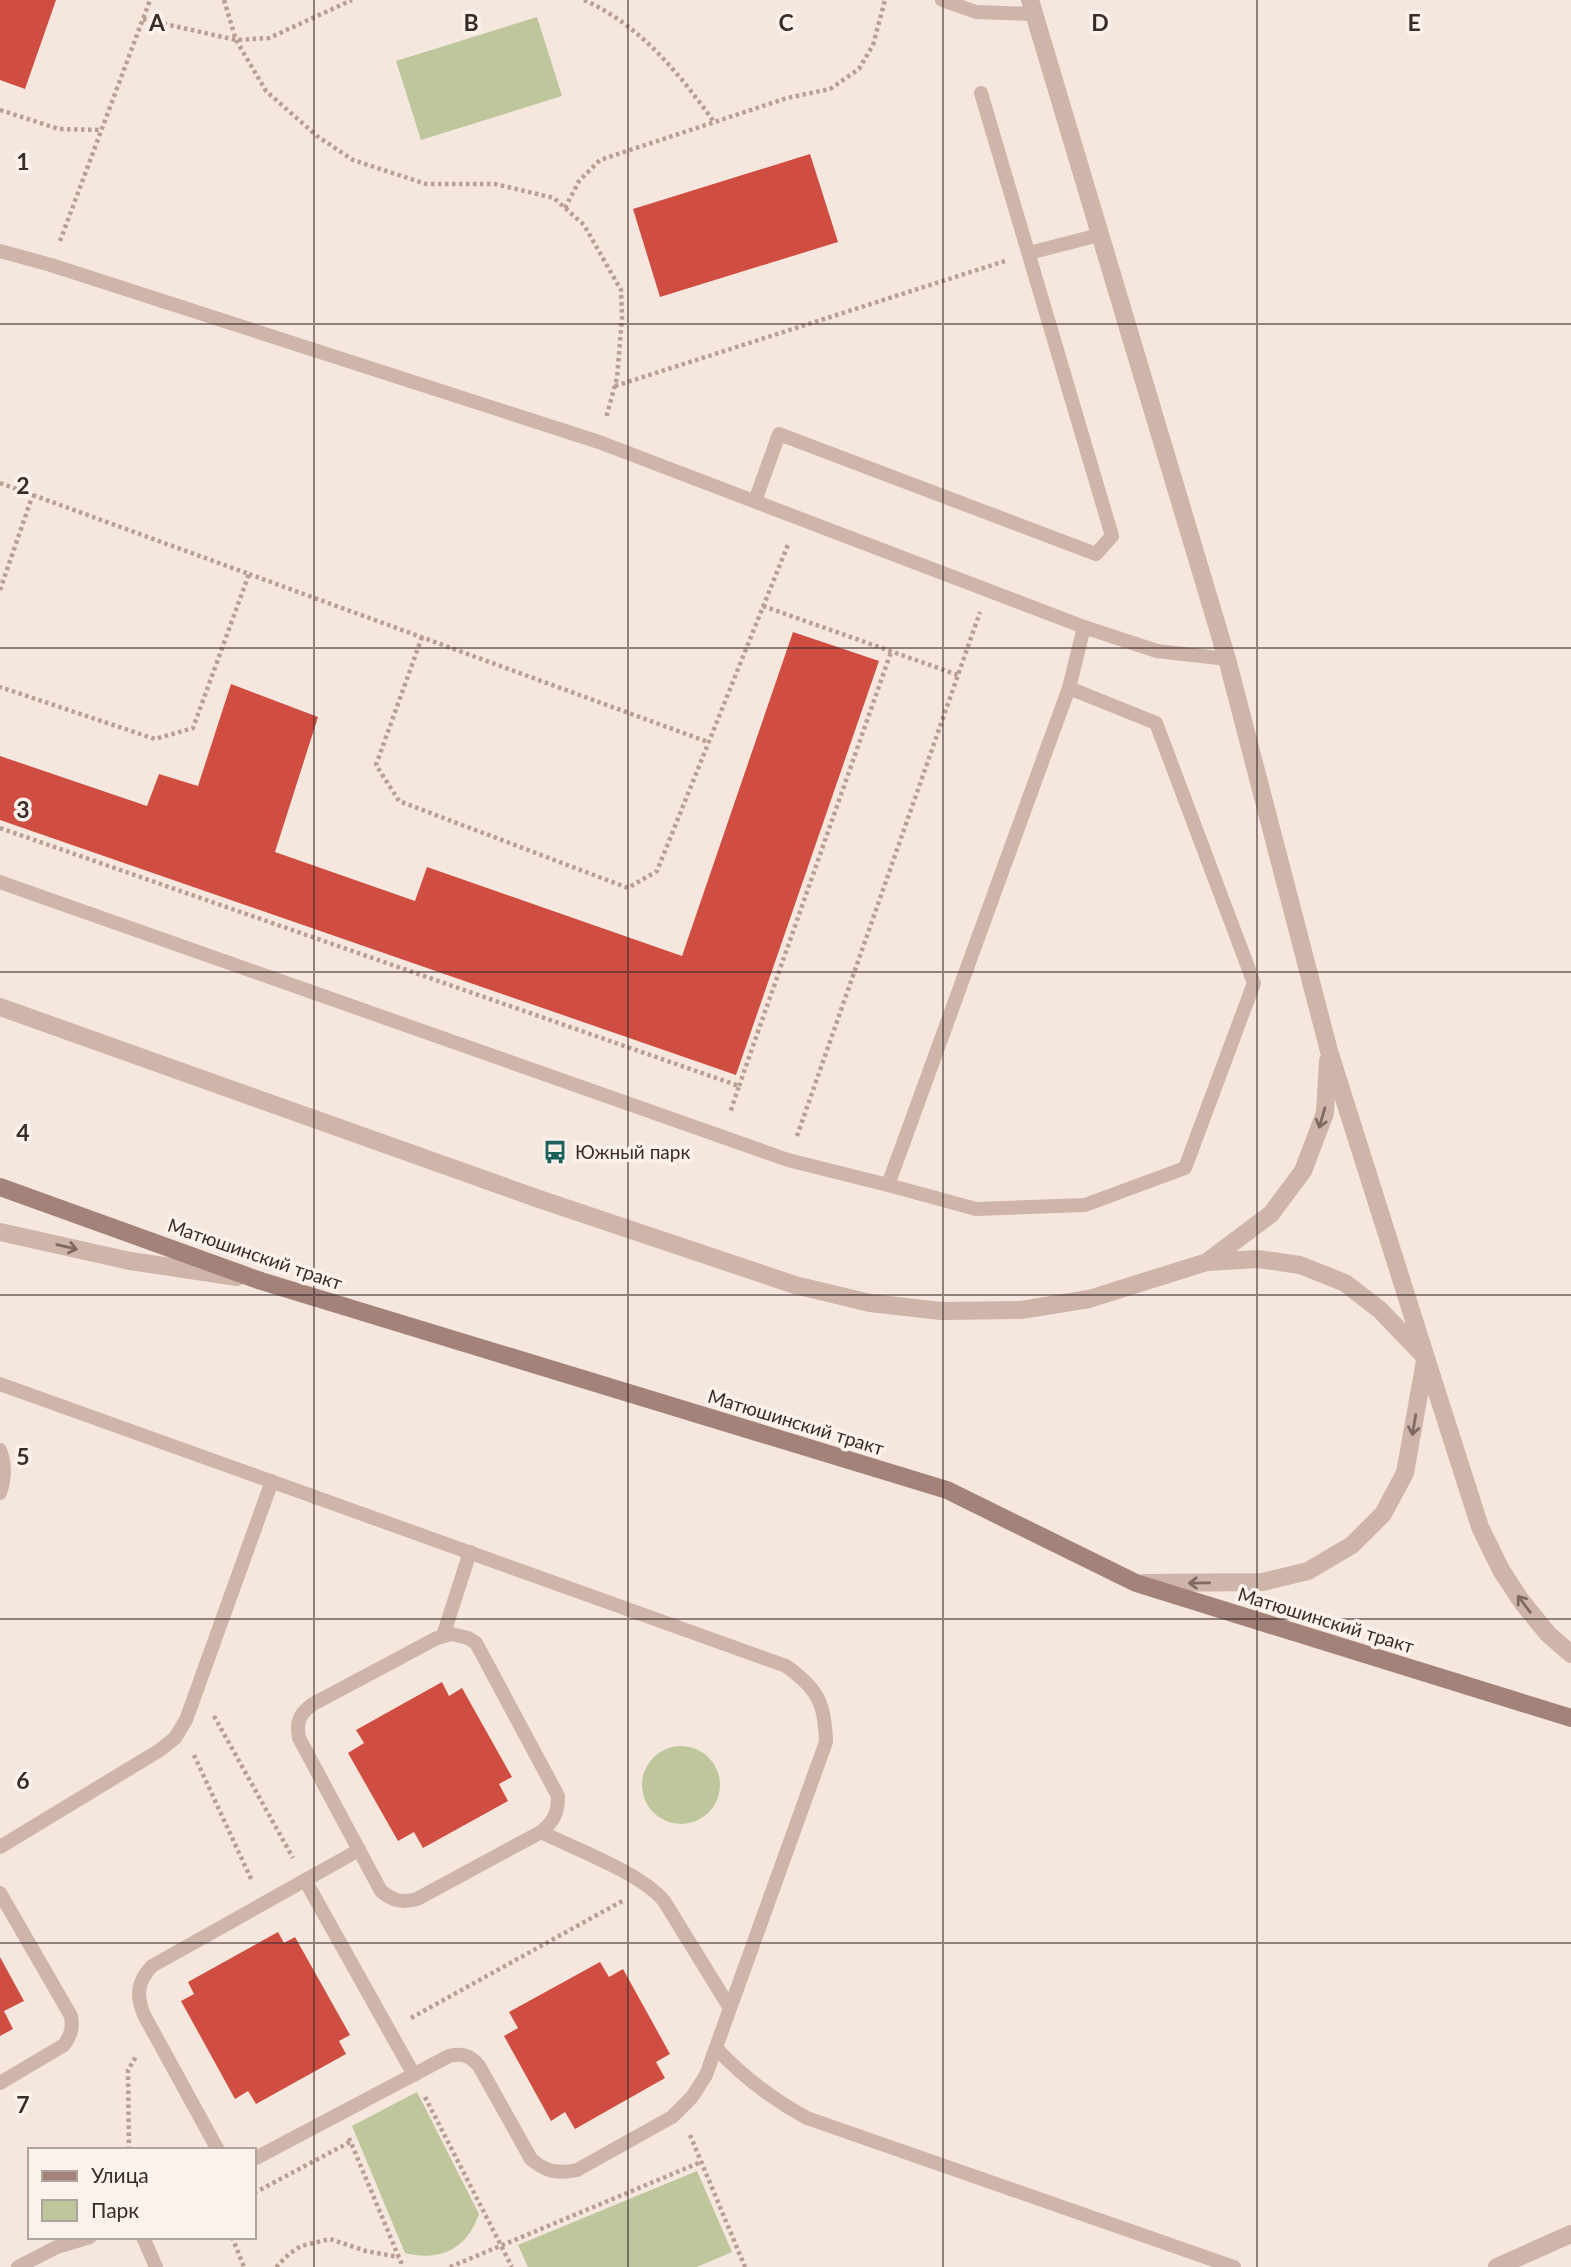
<svg xmlns="http://www.w3.org/2000/svg" width="1571" height="2267" viewBox="0 0 1571 2267" font-family="Lato,sans-serif">
<style>
.green{fill:#bec69c}
.building{fill:#d04e41}
.lines{fill:none;stroke-linecap:round;stroke-linejoin:round}
.path{stroke:#bb9e92;stroke-width:4.5;stroke-dasharray:3.5 3.5;stroke-linecap:butt}
.service{stroke:#cfb4a9;stroke-width:14}
.minor{stroke:#cfb4a9;stroke-width:18}
.tertiary{stroke:#cfb4a9;stroke-width:18}
.secondary{stroke:#a38279;stroke-width:18}
.oneway{stroke:#7e6963}
.grid{fill:none;stroke:#3b2c29;stroke-width:2;stroke-opacity:0.55}
.labels{text-anchor:middle;stroke-width:7;stroke-linejoin:round;paint-order:stroke}
.poi-label{font-size:19px;fill:#3b2c29;stroke:#fcf2ec;text-anchor:start}
.street-label{font-size:19px;fill:#3b2c29;stroke:#fcf2ec}
.grid-label{font-size:23px;text-anchor:middle;font-weight:bold;fill:#3b2c29;stroke:#fcf2ec;stroke-width:7;stroke-linejoin:round;paint-order:stroke}
</style>
<rect width="100%" height="100%" fill="#f5e7de"/>
<g class="green">
<polygon points="537,17 562,96 421,140 396,61"/>
<circle cx="681" cy="1785" r="39"/>
<path d="M417,2092L479,2214C467,2249 440,2262 405,2253L352,2126Z"/>
<polygon points="697,2171 732,2252 697,2267 528,2267 518,2245"/>
</g>
<g class="building">
<polygon points="0,0 56,0 25,89 0,80"/>
<polygon points="810,154 838,242 660,297 633,209"/>
<polygon points="793,632 879,661 736,1075 0,820 0,756 147,806 159,774 198,786 231,684 318,717 275,852 415,901 427,867 682,956"/>
<polygon points="442,1682 449,1696 462,1688 512,1777 499,1784 508,1801 423,1848 414,1832 398,1841 348,1753 364,1743 356,1730"/>
<polygon points="278,1932 284,1943 295,1937 350,2035 339,2041 346,2054 256,2104 248,2091 235,2099 181,2001 194,1994 188,1982"/>
<polygon points="0,1957 24,2001 4,2011 13,2029 0,2036"/>
<polygon points="600,1962 609,1977 623,1969 670,2054 656,2062 665,2078 575,2129 565,2112 551,2121 504,2036 518,2028 509,2012"/>
</g>
<g class="lines">
<g class="path">
<polyline points="224,0 236,40 266,91 317,136 353,160 426,184 495,184 554,198 584,225 621,290 622,318 617,378 606,418"/>
<path d="M584,0C640,25 679,73 714,122"/>
<polyline points="143,19 236,40 269,38 352,0"/>
<polyline points="0,110 59,129 102,130"/>
<polyline points="565,208 579,181 600,160 787,98 830,89 859,69 873,45 885,0"/>
<polyline points="60,241 150,0"/>
<polyline points="615,386 1005,261"/>
<polyline points="0,483 249,574 193,728 155,739 0,687"/>
<polyline points="249,574 708,742"/>
<polyline points="0,590 33,494"/>
<polyline points="763,606 958,675"/>
<polyline points="422,637 376,765 399,801 628,888 657,871 789,542"/>
<polyline points="0,828 739,1086 730,1113"/>
<polyline points="739,1086 891,652"/>
<polyline points="797,1136 980,612"/>
<polyline points="214,1716 293,1858"/>
<polyline points="194,1755 252,1881"/>
<polyline points="411,2018 624,1900"/>
<polyline points="425,2097 512,2267"/>
<polyline points="690,2135 745,2267"/>
<polyline points="349,2138 403,2267"/>
<polyline points="129,2150 128,2070 137,2055"/>
<polyline points="254,2193 350,2142"/>
<polyline points="232,2237 244,2267"/>
<polyline points="276,2267 289,2254 301,2246 330,2239 366,2251 399,2257"/>
<polyline points="450,2267 701,2162"/>
</g>
<g class="service">
<polyline points="942,0 976,12 1034,14"/>
<polyline points="0,251 51,265 599,442 1084,627 1157,651 1227,659"/>
<polyline points="1029,253 1099,235"/>
<polyline points="755,501 779,434 1096,554 1112,536 981,93"/>
<polygon points="1069,688 1156,723 1254,983 1185,1168 1085,1205 976,1209 888,1185"/>
<polyline points="1069,688 1084,627"/>
<polyline points="0,882 788,1160 888,1185"/>
<path d="M0,1384L786,1666C818,1689 825,1703 826,1742L706,2075L692,2097L672,2117L577,2170C558,2174 546,2172 531,2159L479,2066C470,2055 462,2053 449,2056L254,2159"/>
<path d="M0,1450C6,1465 5,1478 0,1493"/>
<path d="M451,1634L468,1638L476,1643L558,1796C558,1813 554,1821 541,1832L417,1899C402,1903 393,1901 381,1891L299,1738C296,1722 299,1714 313,1704L437,1638Z"/>
<polyline points="443,1636 470,1552"/>
<path d="M541,1832C577,1850 639,1872 664,1901L730,2008"/>
<polyline points="0,1847 160,1750 175,1738 186,1720 272,1481"/>
<polyline points="305,1880 414,2075"/>
<path d="M0,1893L71,2016C73,2028 71,2035 64,2045L0,2083"/>
<path d="M716,2048C743,2077 772,2099 807,2118L1234,2267"/>
<path d="M218,2150L144,2015C136,1995 137,1982 152,1966L359,1850"/>
<polyline points="143,2237 156,2267"/>
<polyline points="18,2267 57,2247 90,2237"/>
</g>
<g class="minor">
<polyline points="1030,0 1227,659 1329,1051 1426,1358"/>
<polyline points="1207,1262 1271,1214 1303,1171 1325,1113 1328,1061"/>
</g>
<g class="tertiary">
<polyline points="0,1007 539,1199 795,1285 870,1303 941,1311 1021,1310 1089,1299 1207,1262 1258,1259 1300,1265 1345,1283 1380,1310 1426,1358 1480,1527 1501,1570 1522,1602 1548,1634 1571,1654"/>
<polyline points="0,1232 130,1261 237,1277"/>
<polyline points="1144,1583 1263,1582 1308,1571 1352,1545 1383,1514 1405,1473 1425,1361"/>
<polyline points="1497,2267 1571,2234"/>
</g>
<polyline class="secondary" points="0,1187 261,1281 947,1490 1136,1583 1571,1718"/>
</g>
<defs><path id="oneway-shaft" d="M-6 0H5M1.5-3L5.5 0L1.5 3" fill="none" stroke-width="1.6" stroke-linecap="round" stroke-linejoin="round" transform="scale(1.75)"/></defs>
<g class="oneway">
<use href="#oneway-shaft" transform="translate(1322 1118) rotate(106)"/>
<use href="#oneway-shaft" transform="translate(67 1247) rotate(13)"/>
<use href="#oneway-shaft" transform="translate(1414 1425) rotate(100)"/>
<use href="#oneway-shaft" transform="translate(1199 1583) rotate(179)"/>
<use href="#oneway-shaft" transform="translate(1524 1604) rotate(-127)"/>
</g>
<path class="grid" d="M314,0V2267M628,0V2267M943,0V2267M1257,0V2267M0,324H1571M0,648H1571M0,972H1571M0,1295H1571M0,1619H1571M0,1943H1571"/>
<defs>
<g id="bus-bare" transform="scale(1.89)"><path d="M-5-6H5V4H4V6H2V4H-2V6H-4V4H-5ZM-3.5-4V0h7V-4ZM-3.5 1.2v1.5H-2V1.2ZM2 1.2v1.5H3.5V1.2Z" fill="#1a615b" stroke="#fcf2ec" stroke-width="2.5" paint-order="stroke"/></g>
</defs>
<g fill-rule="evenodd">
<use href="#bus-bare" x="555" y="1152"/>
</g>
<g class="labels">
<g class="poi-label">
<text x="575" y="1159">Южный парк</text>
</g>
<g class="street-label">
<text transform="translate(255 1254) rotate(19)" y="7">Матюшинский тракт</text>
<text transform="translate(796 1422) rotate(17)" y="7">Матюшинский тракт</text>
<text transform="translate(1326 1620) rotate(17)" y="7">Матюшинский тракт</text>
</g>
</g>
<g class="grid-label">
<text x="157" y="31">A</text>
<text x="471" y="31">B</text>
<text x="786" y="31">C</text>
<text x="1100" y="31">D</text>
<text x="1414" y="31">E</text>
<text x="23" y="170">1</text>
<text x="23" y="494">2</text>
<text x="23" y="818">3</text>
<text x="23" y="1141">4</text>
<text x="23" y="1465">5</text>
<text x="23" y="1789">6</text>
<text x="23" y="2113">7</text>
</g>
<rect x="28" y="2148" width="228" height="91" fill="#fcf2ec" stroke="#afa39e" stroke-width="2"/>
<rect x="42" y="2171" width="35" height="10" fill="#a38279" stroke="#afa39e" stroke-width="2"/>
<text x="91" y="2183" font-size="21" fill="#3b2c29">Улица</text>
<rect x="42" y="2200" width="35" height="21" fill="#bec69c" stroke="#afa39e" stroke-width="2"/>
<text x="91" y="2218" font-size="21" fill="#3b2c29">Парк</text>
</svg>
